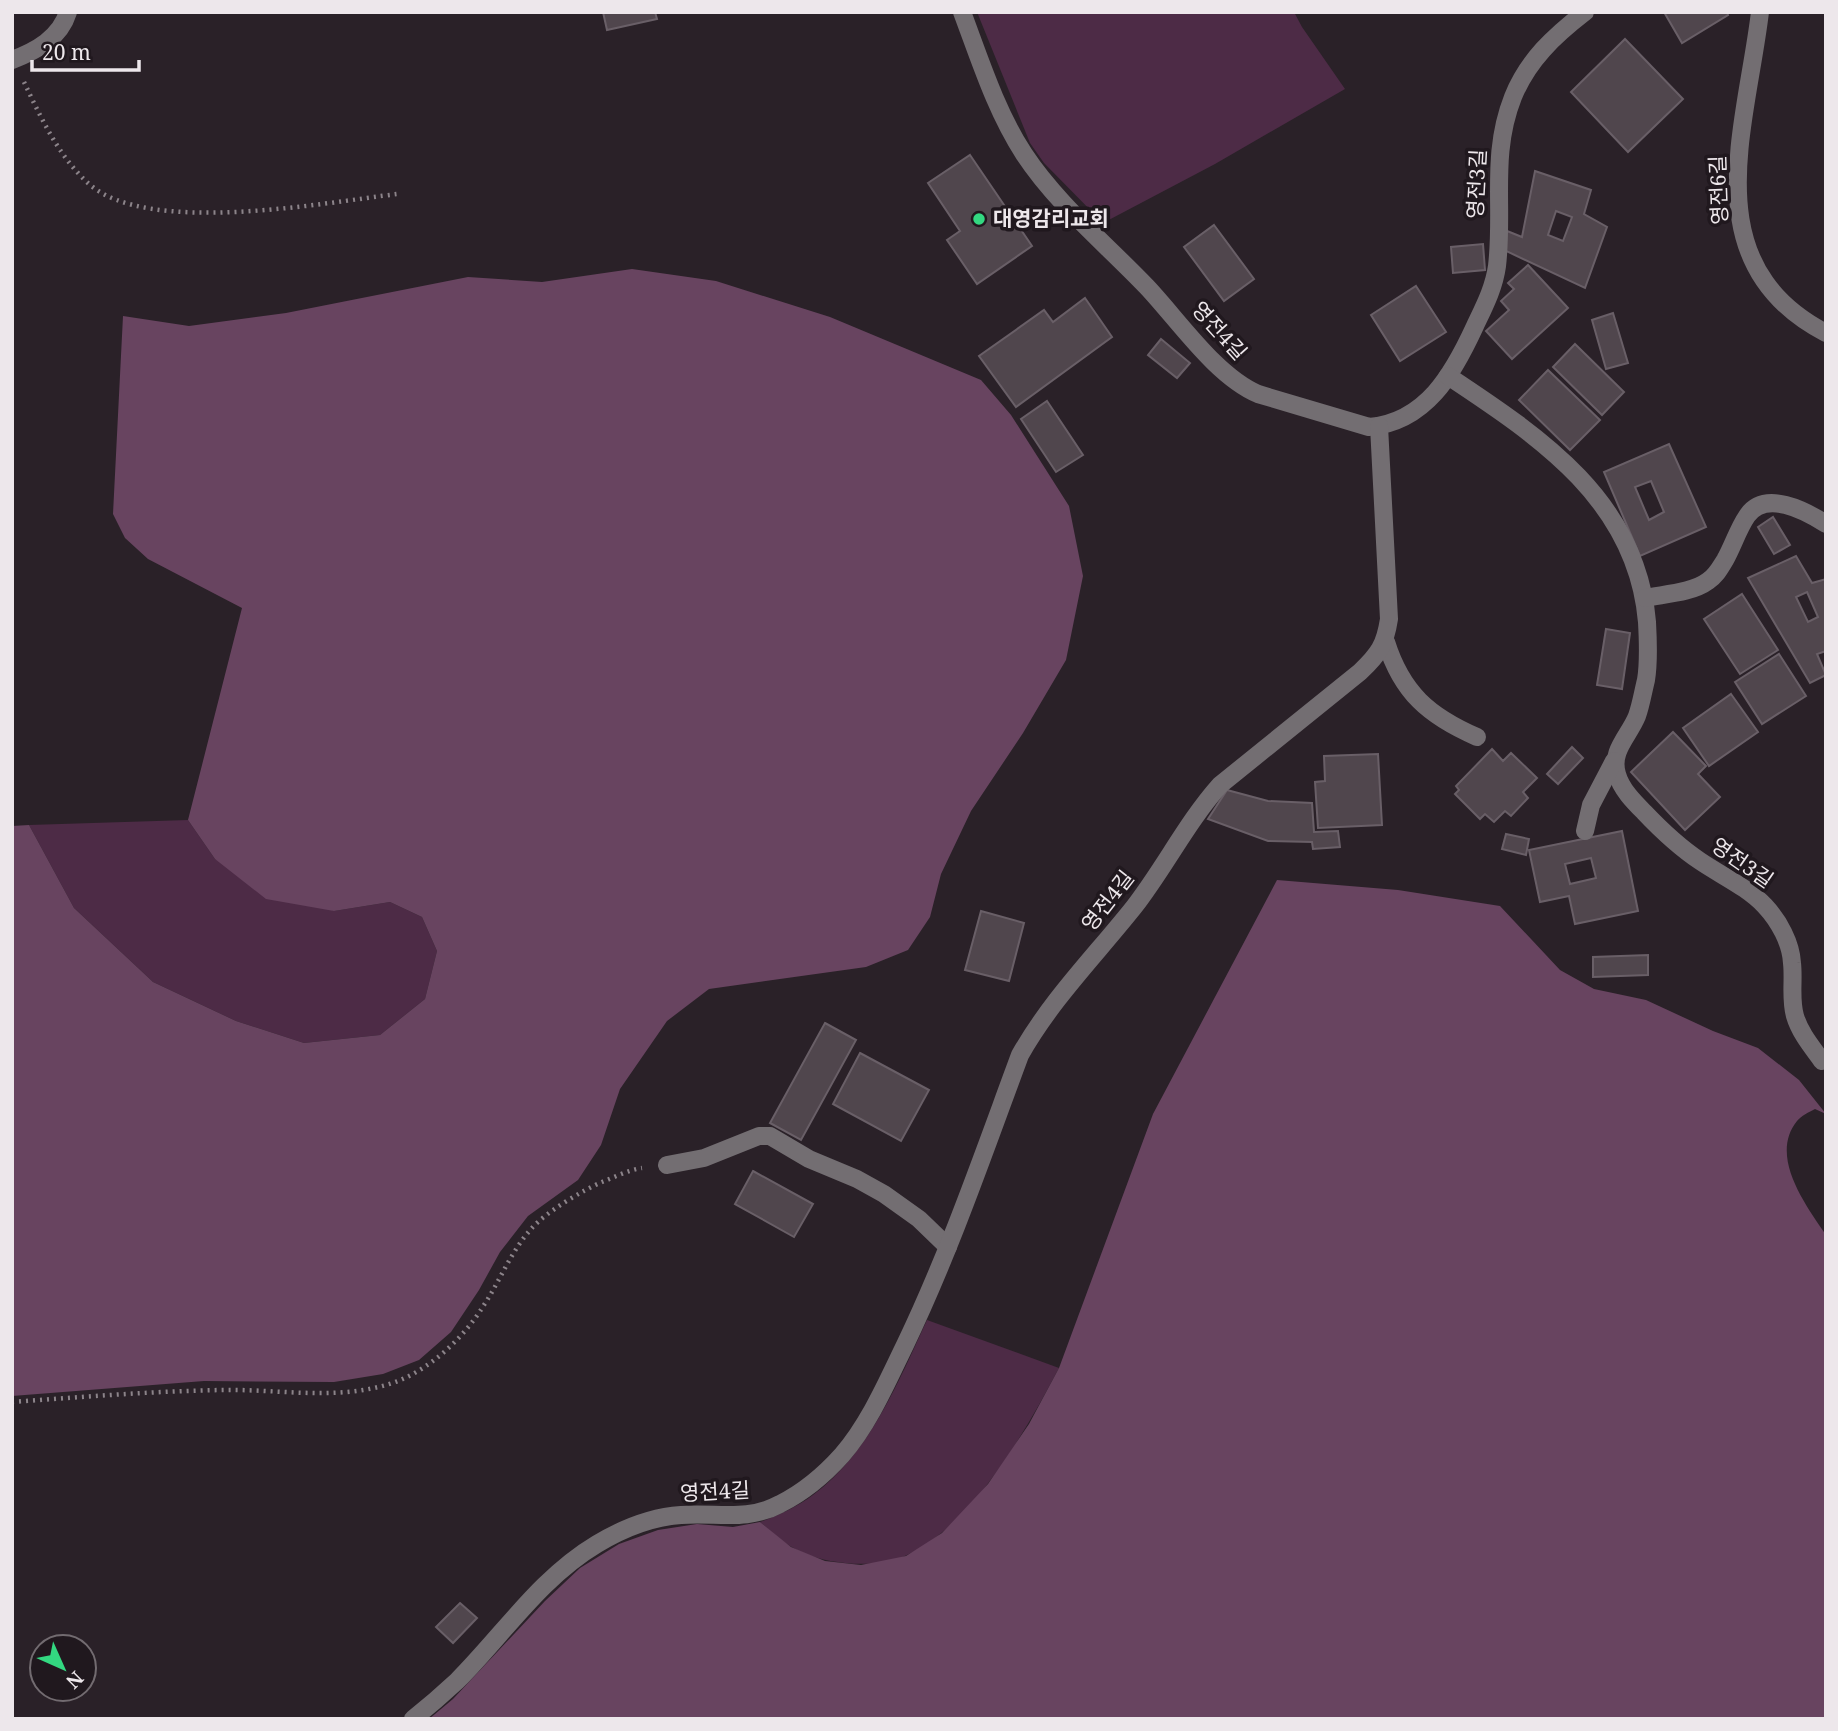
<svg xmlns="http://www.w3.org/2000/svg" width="1838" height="1731" viewBox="0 0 1838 1731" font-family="'Noto Serif','Noto Sans KR',serif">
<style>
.green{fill:#4d2b46}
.forest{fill:#684460}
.building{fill:#50464d;stroke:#695f67;stroke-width:2;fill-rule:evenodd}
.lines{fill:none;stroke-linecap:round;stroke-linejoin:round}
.path{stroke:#8c848a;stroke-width:4.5;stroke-dasharray:2 5;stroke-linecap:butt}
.minor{stroke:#736e72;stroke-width:18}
.poi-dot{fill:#33d881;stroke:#20181e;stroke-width:2.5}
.labels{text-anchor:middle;stroke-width:7;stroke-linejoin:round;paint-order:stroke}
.street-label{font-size:21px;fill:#ede7eb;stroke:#20181e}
.poi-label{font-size:21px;font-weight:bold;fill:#ede7eb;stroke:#20181e;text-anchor:start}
</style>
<rect width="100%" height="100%" fill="#2a2128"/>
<g class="green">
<polygon points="977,12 1294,12 1302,27 1345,89 1215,164 1103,223 1044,163 1030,143"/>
<polygon points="188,820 215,859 334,911 390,902 422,917 437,951 425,999 380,1035 304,1043 236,1021 153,982 74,908 29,825"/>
<path d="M927,1320L1059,1368C1026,1430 974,1524 907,1555C890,1564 864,1565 845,1563C826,1561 806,1556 790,1546C779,1539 770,1530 760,1522C779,1515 797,1507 813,1495C869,1454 899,1381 927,1320Z"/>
</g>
<g class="forest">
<polygon points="632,269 716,281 830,317 981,380 1011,415 1069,506 1083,576 1066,660 1023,733 971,811 941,874 930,917 908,950 866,967 709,989 667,1021 620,1089 601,1145 578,1180 528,1216 500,1252 479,1290 451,1332 419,1360 383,1374 334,1382 204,1381 12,1396 12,826 29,825 74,908 153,982 236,1021 304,1043 380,1035 425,999 437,951 422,917 390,902 334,911 266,899 215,859 188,820 242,608 148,559 125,538 113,514 123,316 189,326 286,313 468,277 542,282"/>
<path d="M1277,880L1398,890L1500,906L1560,970L1594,989L1646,1000L1713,1031L1758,1048L1799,1080L1826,1114L1815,1109C1809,1112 1801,1116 1797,1121C1769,1156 1805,1204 1826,1235V1719H429L453,1699L545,1601L580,1568L619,1544L658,1530L697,1524L733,1527L760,1522L791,1547L825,1561L861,1565L906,1556L942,1533L988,1484L1029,1424L1059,1368L1153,1114Z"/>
</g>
<g class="building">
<polygon points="603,12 655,12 657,19 607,30"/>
<polygon points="1664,12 1727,12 1728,15 1682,43"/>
<polygon points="1625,39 1683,99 1628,152 1571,92"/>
<polygon points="970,155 1032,246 977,284 947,240 960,231 928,183"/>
<path d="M1535,171L1591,190L1584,214L1607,227L1585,288L1504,250L1507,231L1522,237ZM1556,211L1572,217L1563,241L1548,235Z"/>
<polygon points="1214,225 1254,279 1224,301 1184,247"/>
<polygon points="1483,244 1485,270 1453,273 1451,247"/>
<polygon points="1528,265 1568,308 1512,359 1486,331 1509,310 1501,301 1514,289 1508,283"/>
<polygon points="1416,286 1446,332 1400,361 1371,315"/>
<polygon points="1085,298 1112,337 1016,407 979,356 1044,310 1053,322"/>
<polygon points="1613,313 1628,363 1606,369 1592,320"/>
<polygon points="1161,339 1190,363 1177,378 1148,355"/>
<polygon points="1575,344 1624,392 1602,415 1553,367"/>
<polygon points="1548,370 1600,420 1570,450 1519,400"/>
<polygon points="1047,401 1083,455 1056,472 1021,419"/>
<path d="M1669,444L1706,527L1640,556L1604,472ZM1651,481L1664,512L1649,520L1635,487Z"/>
<polygon points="1773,517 1790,545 1774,554 1758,527"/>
<path d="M1796,556L1812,583L1826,579V651L1817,654L1826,675L1810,683L1748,578ZM1807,592L1818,617L1808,622L1796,597Z"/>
<polygon points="1742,594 1778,650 1740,674 1704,619"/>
<polygon points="1606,629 1630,633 1622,689 1597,685"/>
<polygon points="1779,654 1806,696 1762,724 1735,682"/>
<polygon points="1731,694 1758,732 1709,766 1683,728"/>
<polygon points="1673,732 1706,766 1698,774 1720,797 1685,830 1631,772"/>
<polygon points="1572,747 1583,758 1558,784 1547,774"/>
<polygon points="1492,749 1503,761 1511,753 1537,778 1523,792 1528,798 1511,816 1505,811 1494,822 1485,814 1480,819 1455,794 1459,790 1456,786"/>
<polygon points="1378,754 1382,825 1318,828 1315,782 1325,781 1324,756"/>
<polygon points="1227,790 1268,801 1312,803 1314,832 1338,831 1340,847 1313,849 1312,842 1268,841 1208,819"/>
<path d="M1622,831L1638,911L1575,924L1569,896L1540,902L1529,850ZM1591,858L1596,878L1570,884L1565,864Z"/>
<polygon points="1506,834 1529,839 1526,855 1502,849"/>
<polygon points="981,911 1024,923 1009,981 965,970"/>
<polygon points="1648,955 1648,975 1593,977 1593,957"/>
<polygon points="825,1023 856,1040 801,1140 770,1123"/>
<polygon points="860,1053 929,1090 901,1141 833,1104"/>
<polygon points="753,1171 813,1204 794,1237 735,1204"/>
<polygon points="460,1603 477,1618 453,1643 436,1627"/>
</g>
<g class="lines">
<g class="path">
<path d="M24,82C41,118 59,157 89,184C148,236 322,203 397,194"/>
<path d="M12,1402C83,1397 153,1391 224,1390C282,1389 342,1402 398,1381C433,1367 465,1336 484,1305C501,1279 511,1251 532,1228C546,1212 583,1190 602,1182C615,1177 628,1170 642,1168"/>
</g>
<g class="minor">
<path d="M962,12C980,60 996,111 1024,154C1057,204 1106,244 1147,287C1179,321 1216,376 1258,394L1369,427C1426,422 1453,374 1475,326C1484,307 1494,288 1497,266C1504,207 1490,155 1513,97C1528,60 1554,36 1585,12"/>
<path d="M1760,12C1746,129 1693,264 1826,333"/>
<path d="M12,60C36,51 60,38 68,12"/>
<path d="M1448,376C1540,437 1637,501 1647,622C1648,640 1649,662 1646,680C1643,692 1641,705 1637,716C1629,736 1610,751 1617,774C1621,789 1634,802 1644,812C1662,831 1679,847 1700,861C1722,876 1747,887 1765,906C1779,921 1791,943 1792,963C1794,981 1790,999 1795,1016C1800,1033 1812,1047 1822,1061"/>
<path d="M1645,598C1664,594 1692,593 1708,581C1716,576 1720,568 1725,560C1733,546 1738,529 1747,516C1765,489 1806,511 1826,524"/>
<path d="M1386,642C1402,693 1429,716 1477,737"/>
<polyline points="1585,831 1591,805 1614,761"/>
<polyline points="667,1165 704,1158 759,1136 770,1136 809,1159 857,1179 884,1194 919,1219 948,1247"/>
<path d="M413,1719C428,1707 443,1694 457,1681C503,1635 540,1578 597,1544C622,1529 651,1517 681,1515C716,1512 747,1522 780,1504C802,1493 825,1474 842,1455C869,1424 887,1382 905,1345C950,1251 984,1152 1020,1055C1051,1000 1095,956 1134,907C1165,867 1187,822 1220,785L1360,672C1379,654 1385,645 1389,619L1379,426"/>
</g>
</g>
<circle class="poi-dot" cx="979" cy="219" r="7"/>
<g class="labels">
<g class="street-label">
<text transform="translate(1477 184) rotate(-87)" y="7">영전3길</text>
<text transform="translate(1719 190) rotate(-92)" y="7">영전6길</text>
<text transform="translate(1219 331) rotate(48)" y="7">영전4길</text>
<text transform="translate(1742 863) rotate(35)" y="7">영전3길</text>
<text transform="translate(1108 901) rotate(-52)" y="7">영전4길</text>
<text transform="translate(715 1492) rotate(-3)" y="7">영전4길</text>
</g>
<g class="poi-label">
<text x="993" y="226">대영감리교회</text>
</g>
</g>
<rect width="1838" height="1731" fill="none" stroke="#ede7eb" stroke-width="28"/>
<g transform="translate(63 1668) rotate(135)"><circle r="33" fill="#20181e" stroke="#726b70" stroke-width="2"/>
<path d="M0-5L12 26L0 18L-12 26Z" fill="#33d881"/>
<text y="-10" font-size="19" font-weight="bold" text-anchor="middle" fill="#ede7eb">N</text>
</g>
<path d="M32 60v10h107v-10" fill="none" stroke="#ede7eb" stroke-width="3.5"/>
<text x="42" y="60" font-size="21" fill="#ede7eb" stroke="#20181e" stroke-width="5" paint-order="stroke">20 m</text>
</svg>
